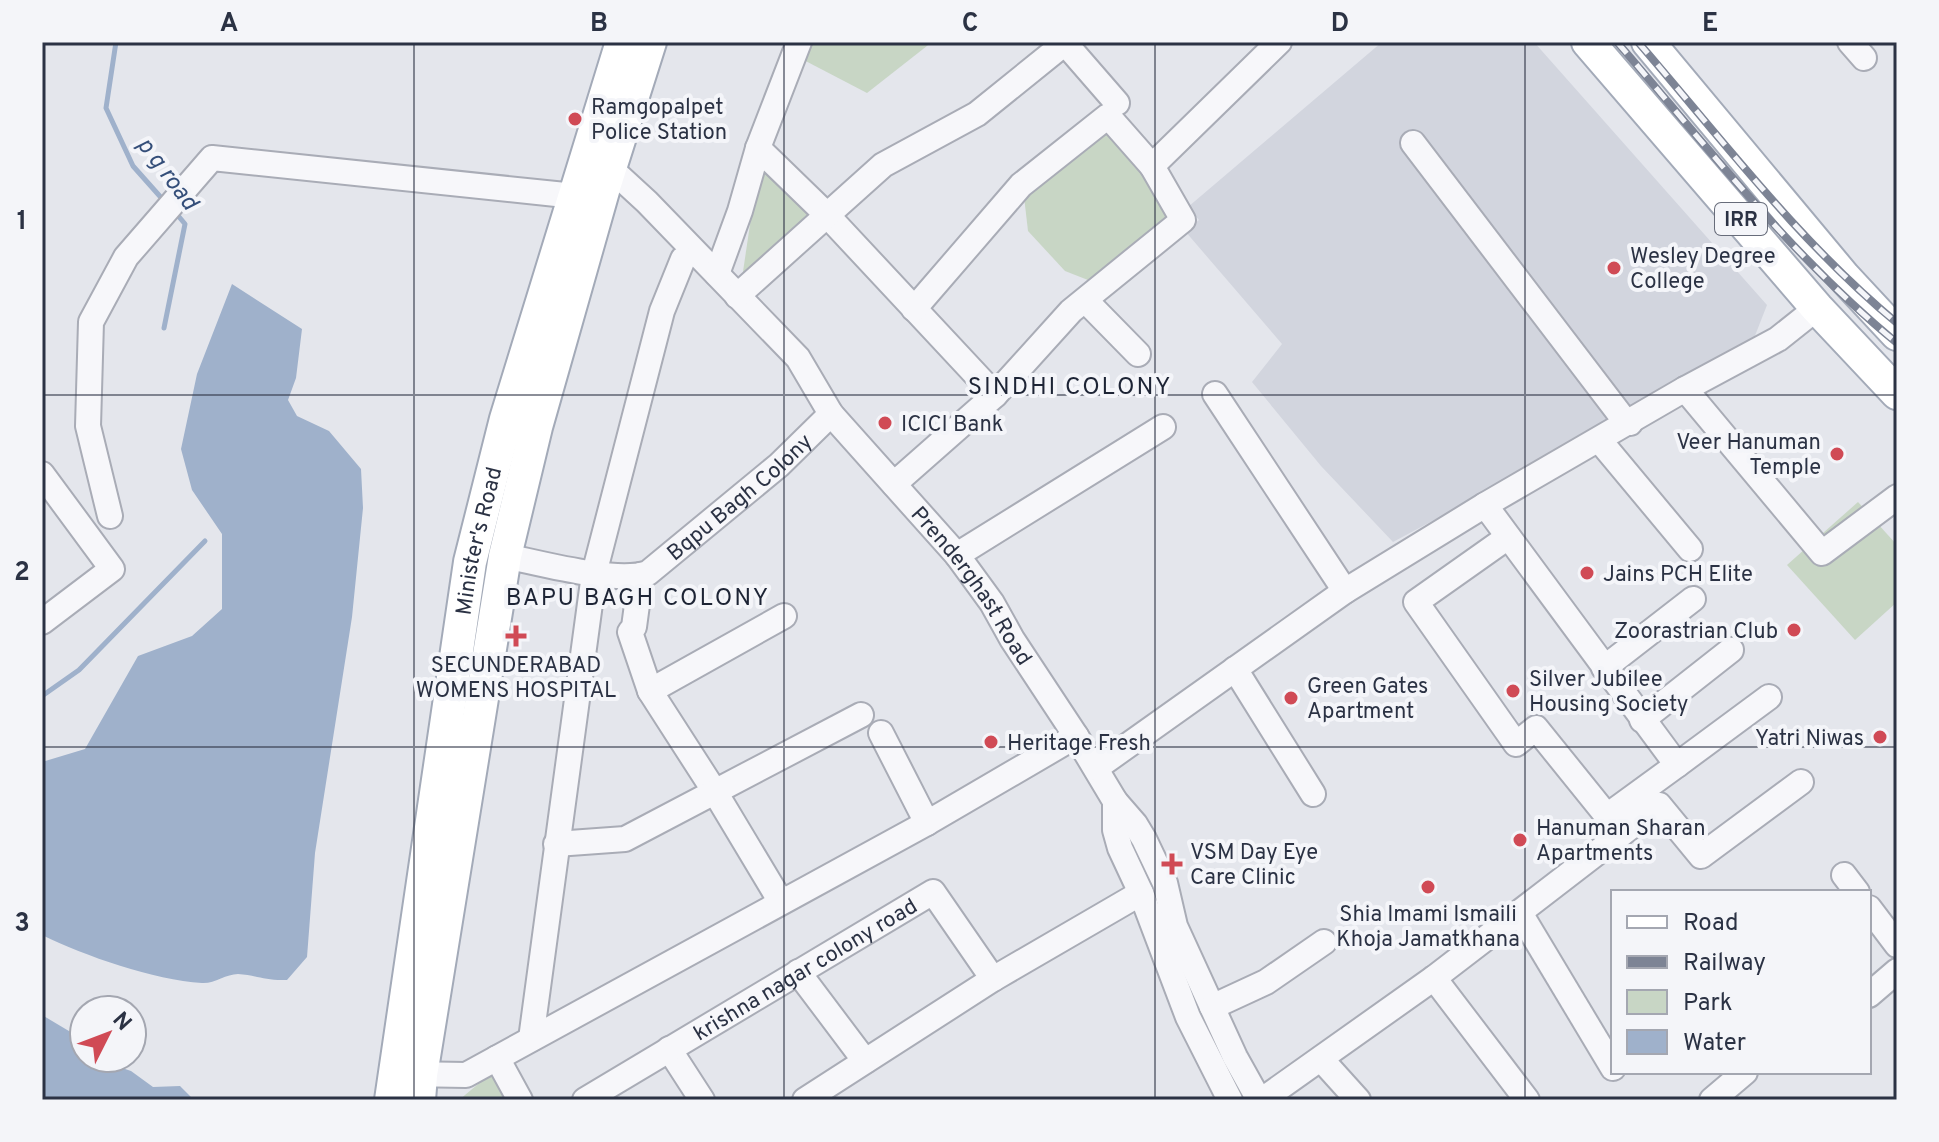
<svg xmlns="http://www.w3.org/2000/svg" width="1939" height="1142" viewBox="0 0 1939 1142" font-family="Overpass,sans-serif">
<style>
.built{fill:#d2d5de}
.green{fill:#c8d6c5}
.water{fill:#9fb1cb}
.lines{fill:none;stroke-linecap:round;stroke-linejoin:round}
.stream{stroke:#9fb1cb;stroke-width:5}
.minor-casing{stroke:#a9acb6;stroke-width:28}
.major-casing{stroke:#a3aab8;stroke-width:36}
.minor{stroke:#f7f7fa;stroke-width:24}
.major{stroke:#fff;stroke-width:32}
.rail-casing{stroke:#7d8495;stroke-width:8}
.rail{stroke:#f4f5f9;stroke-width:5;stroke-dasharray:15;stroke-linecap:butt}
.grid{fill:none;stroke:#2b3244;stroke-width:2;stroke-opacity:0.55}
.poi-dot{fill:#d04a55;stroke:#f4f5f9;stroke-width:3}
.labels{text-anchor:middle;stroke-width:8;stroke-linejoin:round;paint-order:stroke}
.shield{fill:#f4f5f9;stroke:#676c7a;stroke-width:2}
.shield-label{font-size:20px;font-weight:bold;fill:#2b3244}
.poi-label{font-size:22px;fill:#2b3244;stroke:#f4f5f9;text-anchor:start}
.street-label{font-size:22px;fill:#2b3244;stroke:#f4f5f9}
.water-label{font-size:24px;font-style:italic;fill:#344e79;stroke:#f4f5f9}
.neighbourhood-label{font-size:24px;letter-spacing:2px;fill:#1d2435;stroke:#f4f5f9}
.neatline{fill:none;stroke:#2b3244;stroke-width:3}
.grid-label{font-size:26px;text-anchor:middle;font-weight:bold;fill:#2b3244}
</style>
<rect width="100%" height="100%" fill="#e4e6ec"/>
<polygon class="built" points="1382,42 1534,42 1767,305 1749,351 1393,542 1321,466 1252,382 1282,344 1185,231 1199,220 1188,207"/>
<g class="green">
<polygon points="803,42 932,42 867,93 796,56"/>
<polygon points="1106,121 1185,231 1116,291 1065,271 1028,231 1023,188"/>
<polygon points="761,150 822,211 740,292"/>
<polygon points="1858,502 1897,545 1897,602 1855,640 1787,565"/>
<polygon points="501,1065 523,1100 459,1100"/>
</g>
<g class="water">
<path d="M232,284L302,329L296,378L288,400L297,416L329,431L361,469L363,508L352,617L315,853L307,957L287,980C265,981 256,975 238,974C226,974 214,984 202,983C154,980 85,956 42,935V762L85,749L138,656L192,636L222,609V534L192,490L181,449L197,374Z"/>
<polygon points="42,1015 84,1040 84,1058 99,1058 102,1061 131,1071 153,1087 180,1086 194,1100 42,1100"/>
</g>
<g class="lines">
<g class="stream">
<polyline points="116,42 106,108 133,166 165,202"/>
<polyline points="164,328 185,224 175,212"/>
<polyline points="42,696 79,670 205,541"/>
</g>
<g class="minor-casing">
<g id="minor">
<polyline points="1064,42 1117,103"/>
<polyline points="1850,42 1864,58"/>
<polyline points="1413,143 1622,417 1630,423"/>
<polyline points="758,148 826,214 995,395"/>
<path id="s1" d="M599,161L610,168L647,202L798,358L831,414L957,555L992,603L1012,639L1076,736L1115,801L1135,824L1144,839L1165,883L1175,926L1235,1057L1259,1100"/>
<polyline points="1152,166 1279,42"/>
<polyline points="717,274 740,211 758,148 799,42"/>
<polyline points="737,296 883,165 977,114 1065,43"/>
<polyline points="1086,301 1138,354"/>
<polyline points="1685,389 1822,553 1897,497"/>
<polyline points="1215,394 1345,591"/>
<polyline points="1600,441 1690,549"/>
<polyline points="42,474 112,569 42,622"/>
<polyline points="894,484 995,395 1071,311 1183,220 1152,166 1108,116 1021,185 914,309"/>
<polyline points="1485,505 1677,765 1607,816 1621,834"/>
<polyline points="110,516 88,426 91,322 126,257 212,158 575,196"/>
<polyline points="1508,537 1416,602 1516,744 1536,728 1607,816"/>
<polyline points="957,555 1163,427"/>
<path id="s2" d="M505,556C540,563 616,584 648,573L779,465L831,414"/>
<polyline points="641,575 634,627 630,632 650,691 715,792 781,902"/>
<polyline points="1604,668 1693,599"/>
<polyline points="1235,669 1313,794"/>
<polyline points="650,691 784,616"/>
<polyline points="1642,720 1731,650"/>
<polyline points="881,733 927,823"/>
<polyline points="1677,765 1769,697"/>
<polyline points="1096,768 1345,591 1485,505 1685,389 1778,339 1817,308"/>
<polyline points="1115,801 1115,830 1120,848 1141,893 1188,1017 1230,1100"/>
<polyline points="556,844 625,839 861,715"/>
<polyline points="1844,875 1857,892"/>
<polyline points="1869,908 1897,945"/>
<polyline points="1520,913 1613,1068"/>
<polyline points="798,972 865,1061"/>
<polyline points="1434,978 1527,1100"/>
<polyline points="1869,995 1897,971"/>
<polyline points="1212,1007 1266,982 1324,942"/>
<polyline points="531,1039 594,574 662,311 683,259"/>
<polyline points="669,1049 702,1100"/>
<polyline points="497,1058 520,1100"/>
<polyline points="1321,1059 1358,1100"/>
<polyline points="407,1074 466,1075 927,823 1076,736"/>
<path id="s3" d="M585,1100L933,892L993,979"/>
<polyline points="805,1100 993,979 1141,893"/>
<polyline points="1262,1100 1434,978 1659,805 1701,856 1801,782"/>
<polyline points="1712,1100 1745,1072"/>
</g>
</g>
<g class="major-casing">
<g id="major">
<polyline points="1588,42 1817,308 1897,393"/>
<polyline points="1648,42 1844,277 1897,334"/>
<path id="s4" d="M391,1100L470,562L506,419L622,42"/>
<polyline points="419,1100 421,1075 505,556 536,427 605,184 650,42"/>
</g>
</g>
<use href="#minor" class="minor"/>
<use href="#major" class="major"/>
<g class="rail-casing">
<g id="rail">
<path d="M1617,42C1706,145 1791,256 1897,343"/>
<path d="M1638,42C1721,138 1799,242 1897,323"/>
</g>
</g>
<use href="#rail" class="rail"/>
</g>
<path class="grid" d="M414,42V1100M784,42V1100M1155,42V1100M1525,42V1100M42,395H1897M42,747H1897"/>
<g class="poi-dot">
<circle cx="575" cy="119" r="8"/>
<circle cx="1614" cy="268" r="8"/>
<circle cx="885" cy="423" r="8"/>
<circle cx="1837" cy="454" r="8"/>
<circle cx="1587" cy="573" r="8"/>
<circle cx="1794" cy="630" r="8"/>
<path d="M512 624h8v8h8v8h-8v8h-8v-8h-8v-8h8z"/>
<circle cx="1513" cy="691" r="8"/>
<circle cx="1291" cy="698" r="8"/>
<circle cx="1880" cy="737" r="8"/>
<circle cx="991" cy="742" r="8"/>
<circle cx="1520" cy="840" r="8"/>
<path d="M1168 852h8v8h8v8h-8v8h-8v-8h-8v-8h8z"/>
<circle cx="1428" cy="887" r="8"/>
</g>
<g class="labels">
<rect class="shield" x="1715" y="203" width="52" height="32" rx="6"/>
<g class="shield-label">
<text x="1741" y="226">IRR</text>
</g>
<g class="poi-label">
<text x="591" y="114">Ramgopalpet<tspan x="591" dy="25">Police Station</tspan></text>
<text x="1630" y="263">Wesley Degree<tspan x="1630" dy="25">College</tspan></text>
<text x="901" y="431">ICICI Bank</text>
<text x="1821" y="449" text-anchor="end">Veer Hanuman<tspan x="1821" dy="25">Temple</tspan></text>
<text x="1603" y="581">Jains PCH Elite</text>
<text x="1778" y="638" text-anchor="end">Zoorastrian Club</text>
<text x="516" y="672" text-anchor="middle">SECUNDERABAD<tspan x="516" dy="25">WOMENS HOSPITAL</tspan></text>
<text x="1529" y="686">Silver Jubilee<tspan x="1529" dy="25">Housing Society</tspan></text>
<text x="1307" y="693">Green Gates<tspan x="1307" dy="25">Apartment</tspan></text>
<text x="1864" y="745" text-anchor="end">Yatri Niwas</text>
<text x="1007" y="750">Heritage Fresh</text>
<text x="1536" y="835">Hanuman Sharan<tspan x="1536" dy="25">Apartments</tspan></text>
<text x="1190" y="859">VSM Day Eye<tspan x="1190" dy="25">Care Clinic</tspan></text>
<text x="1428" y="921" text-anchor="middle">Shia Imami Ismaili<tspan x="1428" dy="25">Khoja Jamatkhana</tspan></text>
</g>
<g class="street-label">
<text dy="8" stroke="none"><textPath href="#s2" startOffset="264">Bqpu Bagh Colony</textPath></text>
<text dy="8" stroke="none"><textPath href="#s4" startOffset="566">Minister's Road</textPath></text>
<text dy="8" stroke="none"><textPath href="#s1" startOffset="568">Prenderghast Road</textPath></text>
<text dy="8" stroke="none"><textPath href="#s3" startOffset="256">krishna nagar colony road</textPath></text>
</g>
<g class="water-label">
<text transform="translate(168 173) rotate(53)" y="8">p g road</text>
</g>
<g class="neighbourhood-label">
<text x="1070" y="394">SINDHI COLONY</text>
<text x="638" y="605">BAPU BAGH COLONY</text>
</g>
</g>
<rect width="1939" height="1142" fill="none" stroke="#f4f5f9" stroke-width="88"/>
<rect x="1611" y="890" width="260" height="184" fill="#f4f5f9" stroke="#a4a7b1" stroke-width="2"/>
<rect x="1627" y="916" width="40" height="12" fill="#ffffff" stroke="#a4a7b1" stroke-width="2"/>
<text x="1683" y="930" font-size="24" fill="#2b3244">Road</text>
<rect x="1627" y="956" width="40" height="12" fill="#7d8495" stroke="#a4a7b1" stroke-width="2"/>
<text x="1683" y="970" font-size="24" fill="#2b3244">Railway</text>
<rect x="1627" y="990" width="40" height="24" fill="#c8d6c5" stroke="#a4a7b1" stroke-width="2"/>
<text x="1683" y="1010" font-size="24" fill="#2b3244">Park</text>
<rect x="1627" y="1030" width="40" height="24" fill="#9fb1cb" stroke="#a4a7b1" stroke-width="2"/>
<text x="1683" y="1050" font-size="24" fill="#2b3244">Water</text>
<g transform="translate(108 1034) rotate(48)"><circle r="38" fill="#f4f5f9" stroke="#a4a7b1" stroke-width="2"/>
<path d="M0-6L14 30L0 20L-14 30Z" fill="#d04a55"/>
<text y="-12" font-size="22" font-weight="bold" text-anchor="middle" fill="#2b3244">N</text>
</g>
<rect x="44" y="44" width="1851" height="1054" class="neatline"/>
<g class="grid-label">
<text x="229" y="31">A</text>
<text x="599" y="31">B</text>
<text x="970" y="31">C</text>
<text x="1340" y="31">D</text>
<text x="1710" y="31">E</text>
<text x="22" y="229">1</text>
<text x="22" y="580">2</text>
<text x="22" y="931">3</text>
</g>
</svg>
